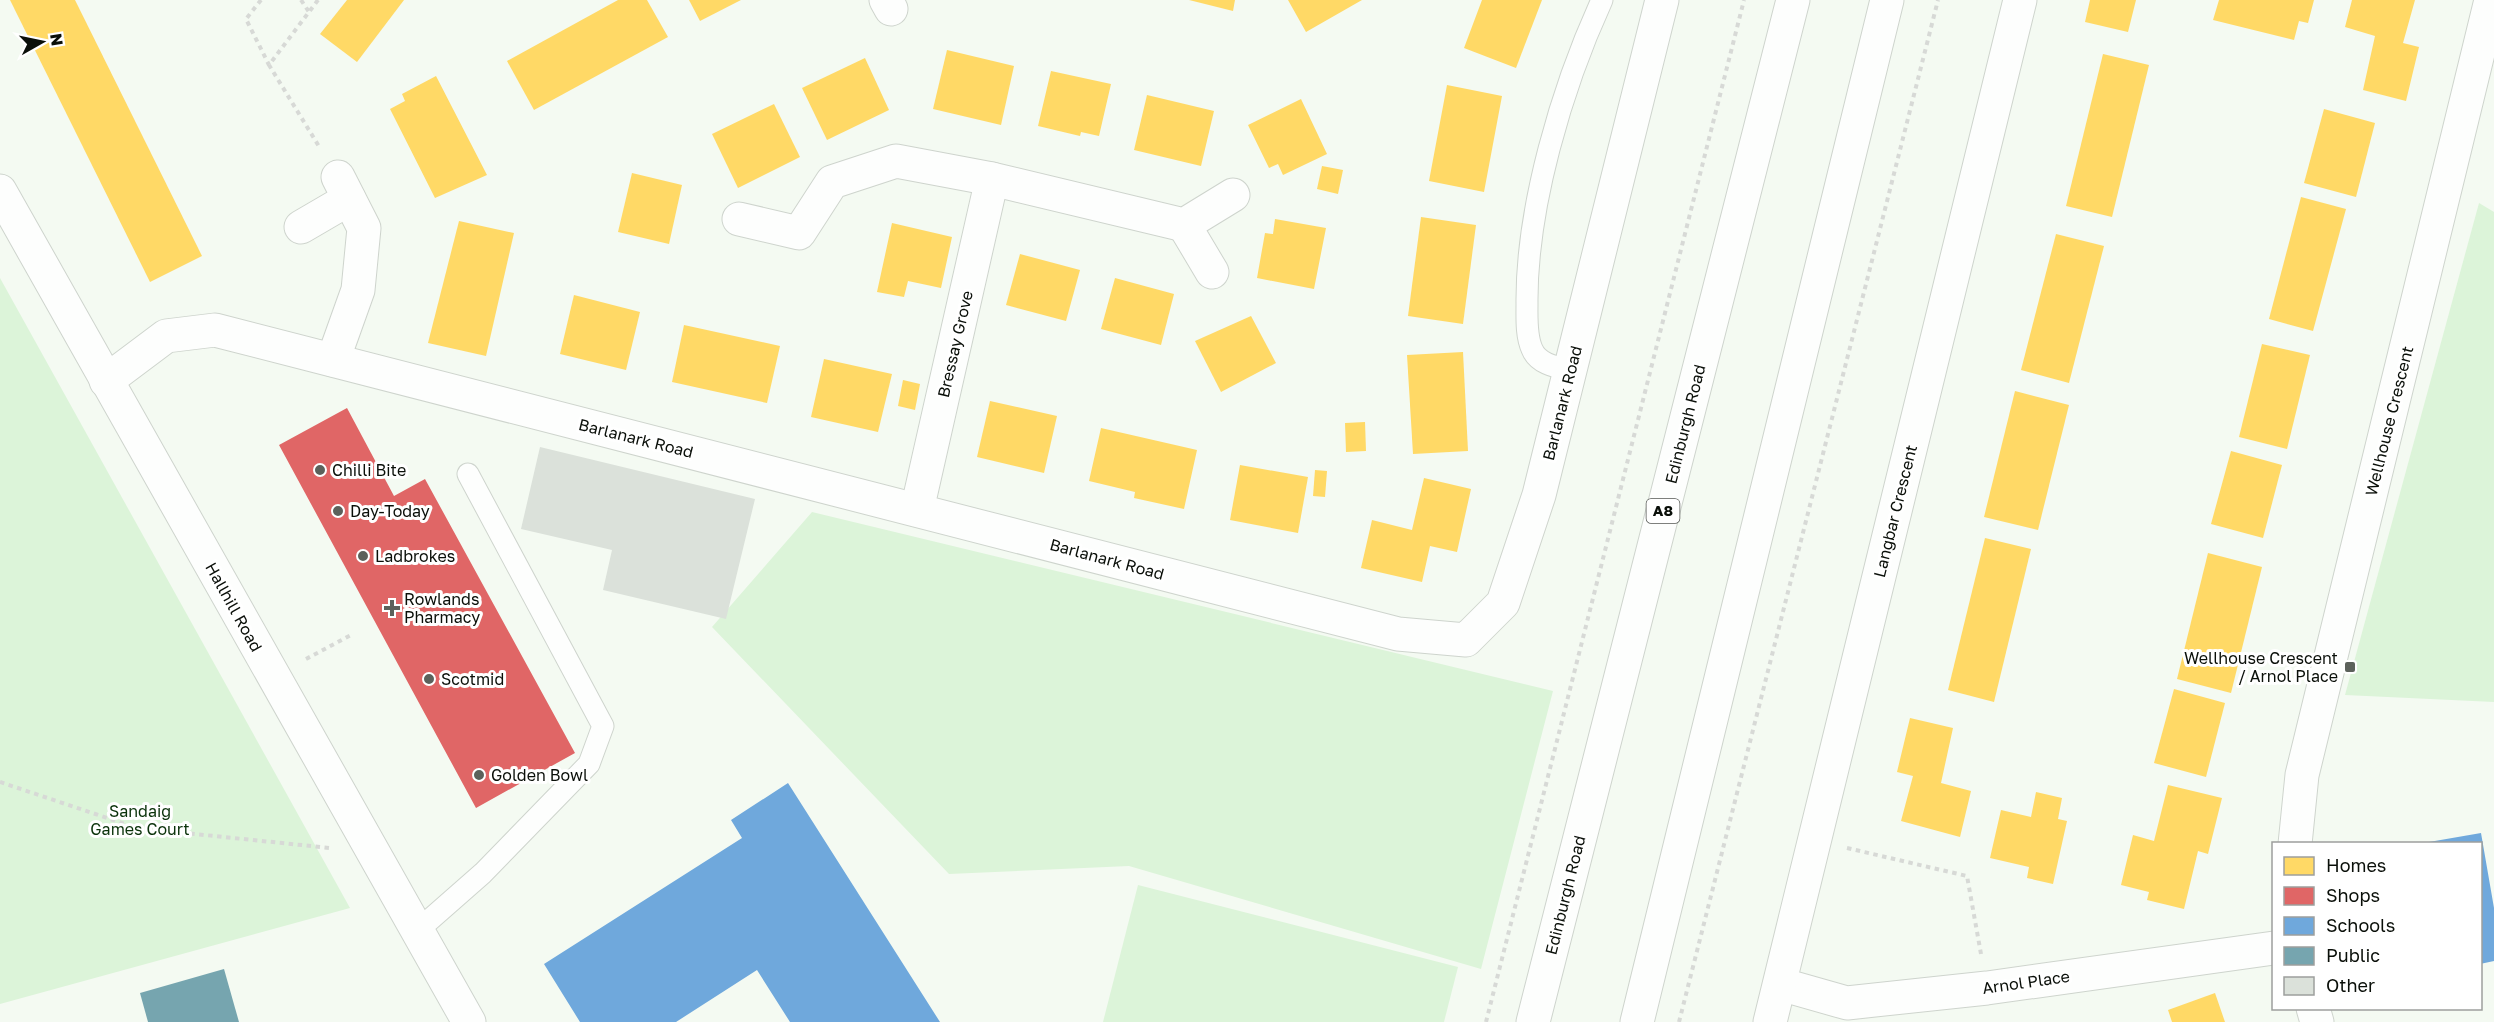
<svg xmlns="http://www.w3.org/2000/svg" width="2494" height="1022" viewBox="0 0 2494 1022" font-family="'Golos Text',sans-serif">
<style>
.green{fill:#dcf4d9}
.homes{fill:#ffd966}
.shops{fill:#e06666}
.schools{fill:#6fa8dc}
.public{fill:#76a5af}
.building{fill:#dbe1da}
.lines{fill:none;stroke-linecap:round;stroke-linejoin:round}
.service-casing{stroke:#ced4cd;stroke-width:23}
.minor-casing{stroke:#ced4cd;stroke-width:35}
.tertiary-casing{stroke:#ced4cd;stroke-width:35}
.primary-casing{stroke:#ced4cd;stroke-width:35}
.path{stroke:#d7d9d6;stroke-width:4;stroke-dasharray:4.5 4.5;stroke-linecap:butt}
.service{stroke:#fdfefd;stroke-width:21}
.minor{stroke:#fdfefd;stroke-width:33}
.tertiary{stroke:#fdfefd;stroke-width:33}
.primary{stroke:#fdfefd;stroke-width:33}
.poi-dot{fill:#5c615b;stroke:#fff;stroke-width:2}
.labels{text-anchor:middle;stroke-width:6;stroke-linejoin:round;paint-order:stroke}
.shield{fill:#fff;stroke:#545753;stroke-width:1.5}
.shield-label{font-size:15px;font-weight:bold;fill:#0a0f09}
.street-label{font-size:16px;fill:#0a0f09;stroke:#fff}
.poi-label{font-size:16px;fill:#0a0f09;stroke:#fff;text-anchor:start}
.park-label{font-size:16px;fill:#0a320a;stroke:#fff}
</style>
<rect width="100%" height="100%" fill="#f4faf2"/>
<g class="green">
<polygon points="2479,203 2494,212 2494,702 2345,695"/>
<polygon points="0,278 350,908 0,1004"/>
<polygon points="812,512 1553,691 1481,969 1129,866 949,874 712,627"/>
<polygon points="1138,885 1458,967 1444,1022 1103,1022"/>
</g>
<g class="homes">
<polygon points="10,0 75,0 202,256 150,282"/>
<polygon points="347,0 404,0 357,62 320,34"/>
<polygon points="618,0 647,0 668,37 534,110 507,61"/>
<polygon points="689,0 741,0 700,21"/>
<polygon points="1189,0 1235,0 1233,11"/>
<polygon points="1288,0 1362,0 1306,32"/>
<polygon points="1482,0 1542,0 1516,68 1464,48"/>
<polygon points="2090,0 2136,0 2128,32 2085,22"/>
<polygon points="2219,0 2314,0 2308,23 2299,21 2294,40 2213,20"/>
<polygon points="2352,0 2415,0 2403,43 2419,47 2406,101 2363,90 2375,36 2345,27"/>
<polygon points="947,50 1014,66 1001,125 933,109"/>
<polygon points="2103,54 2149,65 2112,217 2066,206"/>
<polygon points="865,58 889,110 827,140 802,88"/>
<polygon points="1051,71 1111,84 1099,136 1081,132 1080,136 1038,126"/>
<polygon points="436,76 487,175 435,198 390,109 405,101 402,94"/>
<polygon points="1447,85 1502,96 1484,192 1429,181"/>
<polygon points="1147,95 1214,111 1201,166 1134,150"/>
<polygon points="1301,99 1327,154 1283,175 1278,164 1269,168 1248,125"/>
<polygon points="774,104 800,157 738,188 712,134"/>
<polygon points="2324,109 2375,123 2356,197 2304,183"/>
<polygon points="1322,166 1343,170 1338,194 1317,189"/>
<polygon points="632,173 682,185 669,244 618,232"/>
<polygon points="2301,197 2346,209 2313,331 2269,319"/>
<polygon points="1421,217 1476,225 1463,324 1408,316"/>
<polygon points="1275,219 1326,228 1314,289 1257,278 1265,233 1273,234"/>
<polygon points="459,221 514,233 486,356 428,343"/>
<polygon points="892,223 952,237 941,288 908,281 904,297 877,292"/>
<polygon points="2056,234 2104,246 2069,383 2021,370"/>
<polygon points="1020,254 1080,270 1066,321 1006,305"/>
<polygon points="1115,278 1174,294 1161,345 1101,329"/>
<polygon points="574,295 640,312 626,370 560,354"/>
<polygon points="1251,316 1276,363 1221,392 1195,341"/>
<polygon points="684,325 780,346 767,403 672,382"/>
<polygon points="2262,344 2310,355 2287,449 2239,437"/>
<polygon points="1463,352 1468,451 1413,454 1407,355"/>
<polygon points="824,359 892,374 878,432 811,417"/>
<polygon points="903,380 920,384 915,410 898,406"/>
<polygon points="2015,391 2069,405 2038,530 1984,517"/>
<polygon points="990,401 1057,416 1044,473 977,457"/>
<polygon points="1365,422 1366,451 1346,452 1345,423"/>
<polygon points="1101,428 1197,450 1184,509 1134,498 1135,492 1089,481"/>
<polygon points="2231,451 2282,465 2263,538 2211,524"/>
<polygon points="1240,465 1308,477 1298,533 1230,520"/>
<polygon points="1315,470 1327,471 1325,497 1313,496"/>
<polygon points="1424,478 1471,489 1457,552 1430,546 1422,582 1361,568 1372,520 1412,530"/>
<polygon points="1985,538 2031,549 1994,702 1948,690"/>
<polygon points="2208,553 2262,567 2231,693 2177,679"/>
<polygon points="2174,689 2225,703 2206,777 2154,763"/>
<polygon points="1910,718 1953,728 1941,783 1971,791 1960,837 1901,821 1913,776 1897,772"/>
<polygon points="2168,785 2222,798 2208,854 2198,851 2184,909 2147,900 2149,892 2121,885 2133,835 2154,841"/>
<polygon points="2036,792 2062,798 2058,819 2067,821 2053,884 2027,878 2029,867 1990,858 2001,810 2031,817"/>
<polygon points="2215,993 2225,1022 2172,1022 2168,1010"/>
</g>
<polygon class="shops" points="347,408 394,496 425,479 575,753 476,808 279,445"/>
<g class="schools">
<polygon points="788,783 940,1022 790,1022 757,970 676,1022 580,1022 544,964 742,838 731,820"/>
<polygon points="2481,833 2494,908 2494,961 2480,964 2480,844 2429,842"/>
</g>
<polygon class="public" points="224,969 239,1022 148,1022 140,993"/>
<polygon class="building" points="540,447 755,499 726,619 603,590 612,550 521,529"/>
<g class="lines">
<g class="service-casing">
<g id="service">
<path d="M1570,370C1556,367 1538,364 1532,349C1526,336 1527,318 1527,304C1526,208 1562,87 1602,0"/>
<polyline points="417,931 483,873 589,764 603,726 468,474"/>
</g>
</g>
<g class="minor-casing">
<g id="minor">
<polyline points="886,0 891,9"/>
<polyline points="739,219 799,233 832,182 896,161 992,179 1184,225 1233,195"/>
<polyline points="1184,225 1212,272"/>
<polyline points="301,227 349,199"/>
<polyline points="333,360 358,290 364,228 338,177"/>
<polyline points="106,381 166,336 215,330 1398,634 1466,640 1503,603 1539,495 1662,0"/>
<polyline points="917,510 992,179"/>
<polyline points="2295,844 2302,775 2491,0"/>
<polyline points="1780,984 1847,1003 1987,988 2274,948"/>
<polyline points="2313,1008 2317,1022"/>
<polyline points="1770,1022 2020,0"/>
</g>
</g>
<g class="tertiary-casing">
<polyline id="tertiary" points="0,191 469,1022"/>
</g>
<g class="primary-casing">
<g id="primary">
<polyline points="1533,1022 1793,0"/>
<polyline points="1637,1022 1887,0"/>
</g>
</g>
<g class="path">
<polyline points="261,0 246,19 269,65"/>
<polyline points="301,0 309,12"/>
<polyline points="318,0 269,65 320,148"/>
<polyline points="306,659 351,635"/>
<polyline points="0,782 137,828 330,848"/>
<polyline points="1847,848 1967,876 1981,954"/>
<polyline points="1486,1022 1744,0"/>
<polyline points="1679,1022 1938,0"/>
</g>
<use href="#service" class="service"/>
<use href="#minor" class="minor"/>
<use href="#tertiary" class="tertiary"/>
<use href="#primary" class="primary"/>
</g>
<g class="poi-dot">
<circle cx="320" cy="470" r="6"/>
<circle cx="338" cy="511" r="6"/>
<circle cx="363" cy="556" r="6"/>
<path d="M389 599h6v6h6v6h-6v6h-6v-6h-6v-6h6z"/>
<rect x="2344" y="661" width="12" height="12" rx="3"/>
<circle cx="429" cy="679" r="6"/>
<circle cx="479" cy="775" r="6"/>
</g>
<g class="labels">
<rect class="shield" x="1646.5" y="499" width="33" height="24" rx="4.5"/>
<g class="shield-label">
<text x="1663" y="516">A8</text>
</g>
<g class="street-label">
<text transform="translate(955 344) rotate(-77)" y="6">Bressay Grove</text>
<text transform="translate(1562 403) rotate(-76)" y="6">Barlanark Road</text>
<text transform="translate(2389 421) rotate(-76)" y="6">Wellhouse Crescent</text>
<text transform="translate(1685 424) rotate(-76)" y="6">Edinburgh Road</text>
<text transform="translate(636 438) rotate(14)" y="6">Barlanark Road</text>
<text transform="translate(1895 511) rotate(-76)" y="6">Langbar Crescent</text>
<text transform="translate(1107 559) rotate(15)" y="6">Barlanark Road</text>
<text transform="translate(234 607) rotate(61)" y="6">Hallhill Road</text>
<text transform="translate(1565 895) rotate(-76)" y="6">Edinburgh Road</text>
<text transform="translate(2026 982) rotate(-8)" y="6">Arnol Place</text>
</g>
<g class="poi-label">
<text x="332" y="476">Chilli Bite</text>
<text x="350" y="517">Day-Today</text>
<text x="375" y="562">Ladbrokes</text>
<text x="404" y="605">Rowlands<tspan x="404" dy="18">Pharmacy</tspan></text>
<text x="2338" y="664" text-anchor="end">Wellhouse Crescent<tspan x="2338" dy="18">/ Arnol Place</tspan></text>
<text x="441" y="685">Scotmid</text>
<text x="491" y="781">Golden Bowl</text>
</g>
<g class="park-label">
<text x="140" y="817">Sandaig<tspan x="140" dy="18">Games Court</tspan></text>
</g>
</g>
<rect x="2272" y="842" width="210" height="168" fill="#ffffff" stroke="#9d9f9d" stroke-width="1.5"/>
<rect x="2284" y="857" width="30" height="18" fill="#ffd966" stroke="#9d9f9d" stroke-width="1.5"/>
<text x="2326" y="872" font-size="18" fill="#0a0f09">Homes</text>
<rect x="2284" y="887" width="30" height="18" fill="#e06666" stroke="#9d9f9d" stroke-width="1.5"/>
<text x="2326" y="902" font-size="18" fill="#0a0f09">Shops</text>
<rect x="2284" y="917" width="30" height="18" fill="#6fa8dc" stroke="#9d9f9d" stroke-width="1.5"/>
<text x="2326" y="932" font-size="18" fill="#0a0f09">Schools</text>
<rect x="2284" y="947" width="30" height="18" fill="#76a5af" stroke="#9d9f9d" stroke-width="1.5"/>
<text x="2326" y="962" font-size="18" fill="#0a0f09">Public</text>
<rect x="2284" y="977" width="30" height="18" fill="#dbe1da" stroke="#9d9f9d" stroke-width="1.5"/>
<text x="2326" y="992" font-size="18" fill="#0a0f09">Other</text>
<g transform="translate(42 42) rotate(81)" stroke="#ffffff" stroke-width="4.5" paint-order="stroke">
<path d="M0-4.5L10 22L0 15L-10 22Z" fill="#0a0f09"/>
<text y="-9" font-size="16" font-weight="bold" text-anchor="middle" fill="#0a0f09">N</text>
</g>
</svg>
